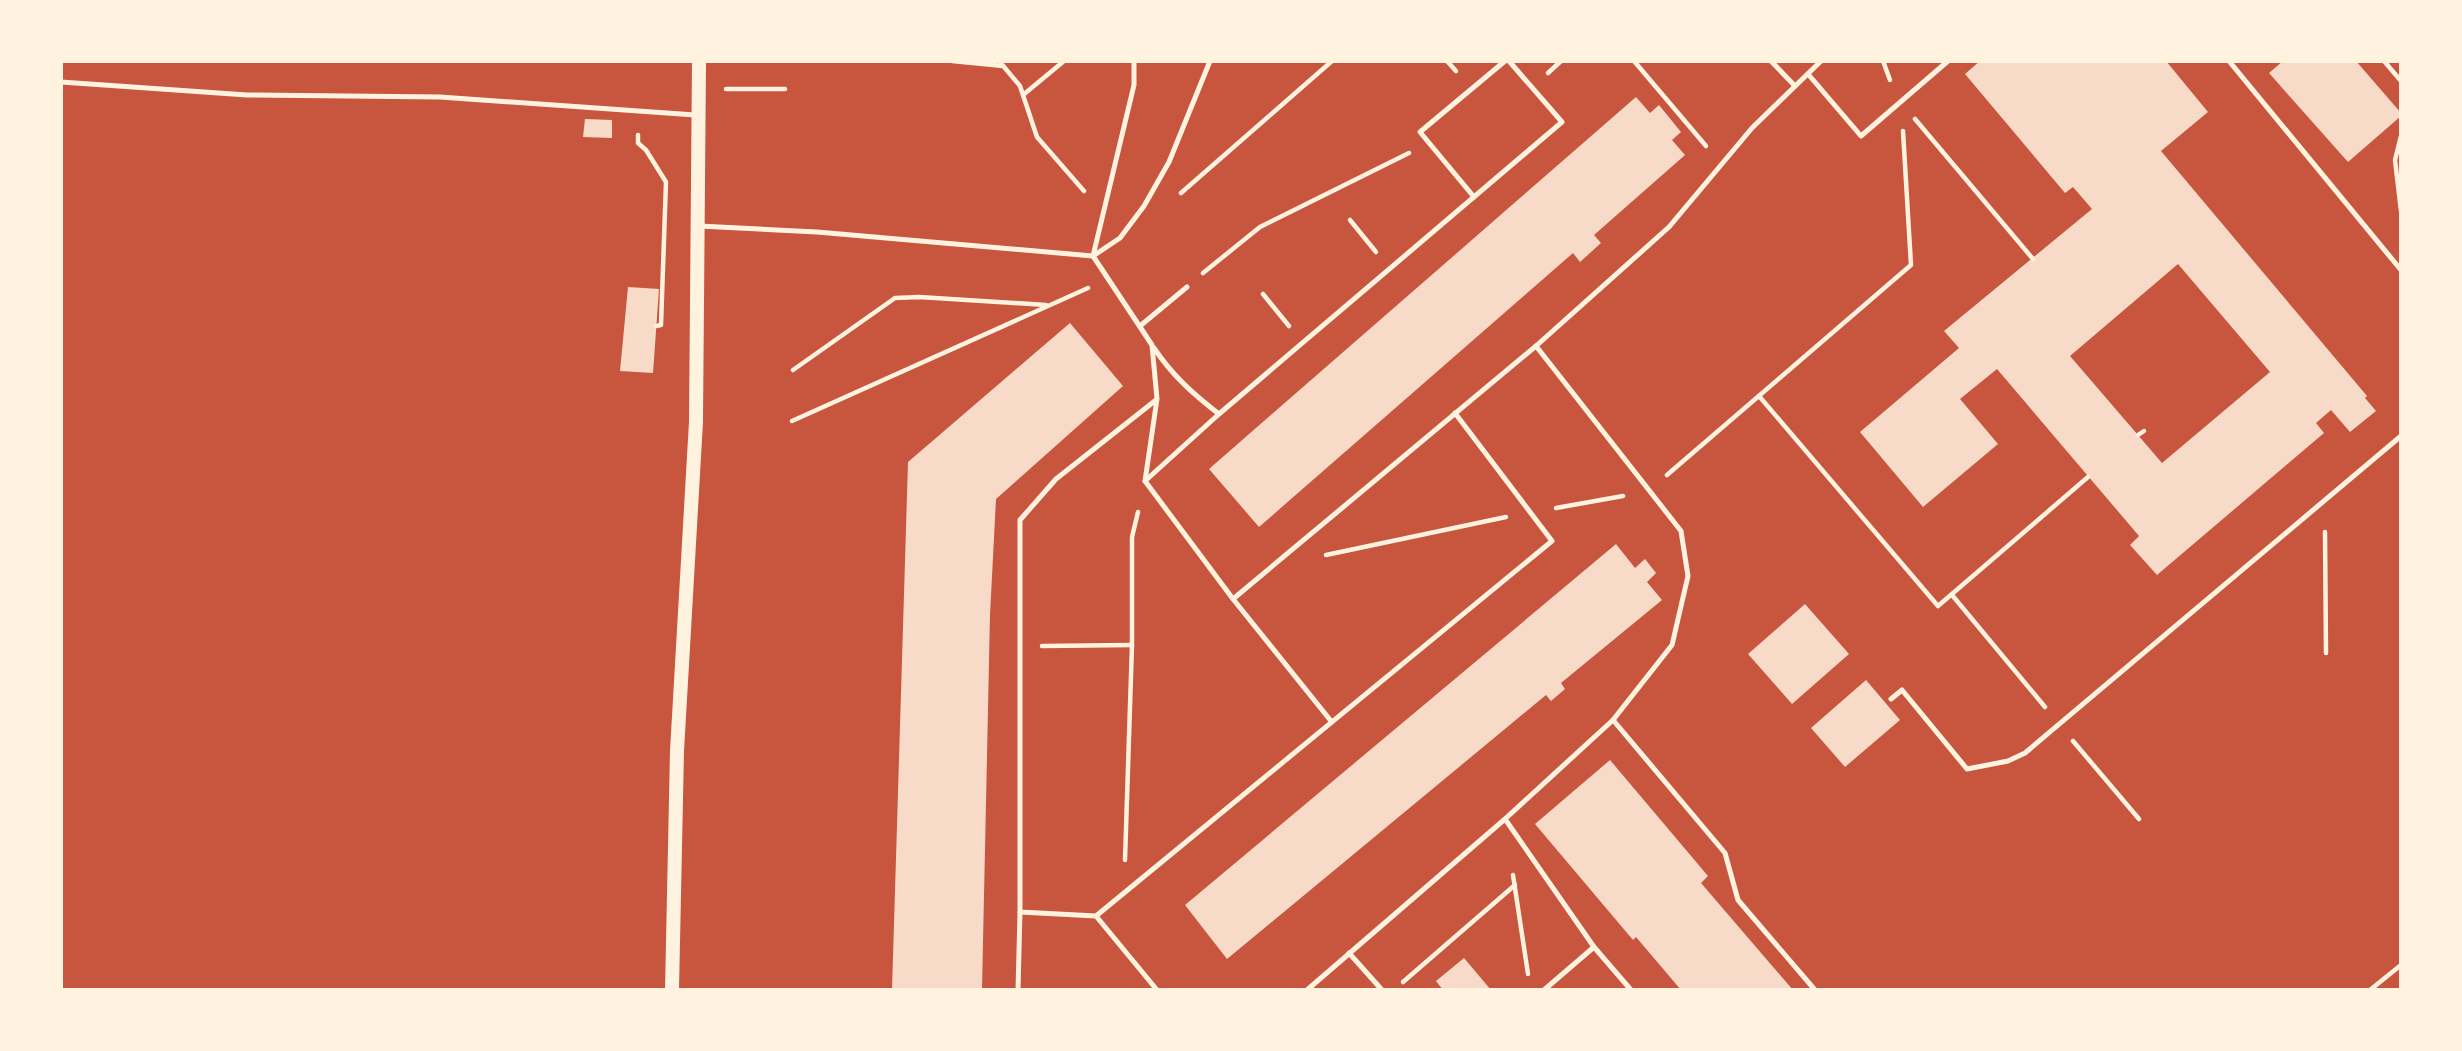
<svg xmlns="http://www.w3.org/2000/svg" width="2462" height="1051" viewBox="0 0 2462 1051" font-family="'Open Sans',sans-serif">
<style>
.building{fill:#f7dbc8;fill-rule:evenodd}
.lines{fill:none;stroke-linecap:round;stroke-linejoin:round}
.path{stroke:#fff3e0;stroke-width:4.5}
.service{stroke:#fff3e0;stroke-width:5}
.secondary{stroke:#fff3e0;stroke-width:14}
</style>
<rect width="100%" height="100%" fill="#c8553d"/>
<g class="building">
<path d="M1980,61H2166L2208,112L2161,151L2367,396L2365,398L2376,411L2350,432L2331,410L2316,423L2324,433L2157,575L2130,545L2139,536L1997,369L1960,399L1998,444L1923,507L1860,432L1959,348L1944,331L2092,209L2073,187L2065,193L1965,74ZM2178,264L2270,372L2162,463L2070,356Z"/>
<polygon points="2283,61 2356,61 2401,113 2401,116 2348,162 2269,73"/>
<polygon points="1636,97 1650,113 1659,105 1681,132 1672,140 1685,155 1594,235 1601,243 1580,262 1573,253 1259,527 1209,469"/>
<polygon points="585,119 612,120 612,138 583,137"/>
<polygon points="628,287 659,289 653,373 620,371"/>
<polygon points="1070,323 1123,386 996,499 990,615 982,990 892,990 908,462"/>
<polygon points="1616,544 1635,568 1645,559 1656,573 1647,582 1662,600 1561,683 1565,689 1551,701 1546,695 1227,959 1185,905"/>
<polygon points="1805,604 1849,654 1792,704 1748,654"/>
<polygon points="1866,680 1900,720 1845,767 1811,728"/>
<polygon points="1610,760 1708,876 1701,883 1793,990 1681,990 1636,937 1633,940 1535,824"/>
<polygon points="1464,958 1491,990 1443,990 1436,981"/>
</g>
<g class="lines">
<g class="path">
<polyline points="952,61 1003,66"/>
<polyline points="999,61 1020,86 1037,137 1084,191"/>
<polyline points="1447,61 1456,71"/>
<polyline points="1634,61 1706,146"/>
<polyline points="1883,61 1890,80"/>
<polyline points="2384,61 2401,81"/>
<polyline points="1548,73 1561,61"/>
<polyline points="726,89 785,89"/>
<polyline points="1023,95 1064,61"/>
<polyline points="1915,119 2033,259"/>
<polyline points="638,135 638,143 646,150 666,182 661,325 656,326"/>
<polyline points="2401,136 2395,160 2401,211"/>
<polyline points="1181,193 1332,61"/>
<polyline points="1350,220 1376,252"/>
<polyline points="1203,273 1260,227 1409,153"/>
<polyline points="1263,294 1289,326"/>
<polyline points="793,370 895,298 919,297 1046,305"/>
<polyline points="1759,396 1938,606 2088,477"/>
<polyline points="792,421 1088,288"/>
<polyline points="2138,435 2144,431"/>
<polyline points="1667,475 1911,265 1903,131"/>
<polyline points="1556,508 1623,496"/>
<polyline points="2325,532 2326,653"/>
<polyline points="1326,555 1506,517"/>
<polyline points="1952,595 2045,707"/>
<polyline points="1042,646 1132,645"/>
<polyline points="2073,741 2139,819"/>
<polyline points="1125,860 1132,645 1132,537 1138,512"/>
<polyline points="1513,875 1528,974"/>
<polyline points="1403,982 1515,885"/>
<polyline points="2370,990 2401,965"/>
</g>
<g class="service">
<polyline points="1134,61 1134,85 1093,256 1152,345 1157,399 1145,481 1233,599 1536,346 1669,227 1752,128 1821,61"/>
<polyline points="1771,61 1795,86"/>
<polyline points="2229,61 2401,270"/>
<polyline points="1808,74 1861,136 1948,61"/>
<polyline points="61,82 247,95 440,97 695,115"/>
<polyline points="1474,197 1420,132 1505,61"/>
<polyline points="699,226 817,232 1093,256 1120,238 1144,206 1169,162 1210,61"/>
<polyline points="1140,326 1187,287"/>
<path d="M1154,348C1172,375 1193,394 1219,414"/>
<polyline points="1156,400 1056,479 1020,520 1020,912 1096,916 1157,990"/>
<polyline points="1145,481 1219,414 1562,122 1509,61"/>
<polyline points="1233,599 1331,721"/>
<polyline points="1891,699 1902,690 1967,769 2008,761 2025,753 2401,436"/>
<polyline points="1613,720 1725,853 1738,900 1815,990"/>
<polyline points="1505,819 1594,947 1631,990"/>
<polyline points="1096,916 1552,541 1455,413"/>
<polyline points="1349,953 1382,990"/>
<polyline points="1018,990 1020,912"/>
<polyline points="1307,990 1505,819 1613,720 1672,645 1688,576 1681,531 1536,346"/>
<polyline points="1544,990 1594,947"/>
</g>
<polyline class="secondary" points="672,990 677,751 696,422 699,61"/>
</g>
<rect width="2462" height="1051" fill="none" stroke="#fff3e0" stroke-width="126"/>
</svg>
